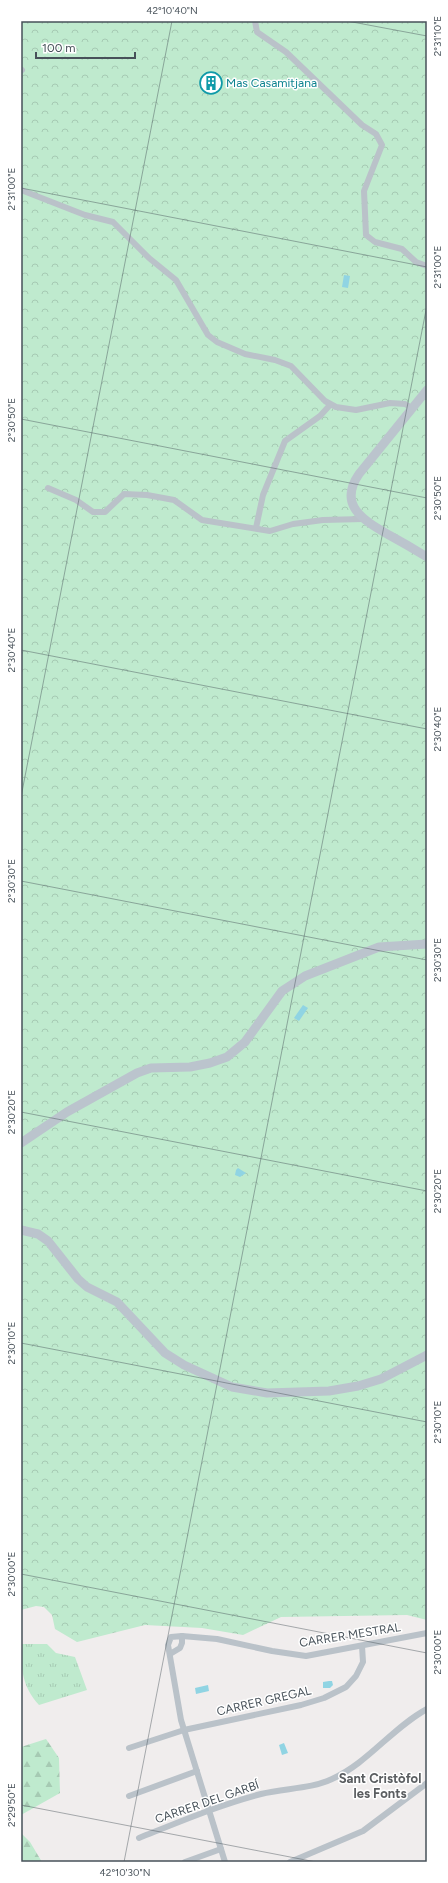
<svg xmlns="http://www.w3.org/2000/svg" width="448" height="1883" viewBox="0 0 448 1883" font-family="Figtree,sans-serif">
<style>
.grass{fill:url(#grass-tufts)}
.forest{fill:url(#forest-firs)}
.park{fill:url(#park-crowns)}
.water{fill:#90d4e3}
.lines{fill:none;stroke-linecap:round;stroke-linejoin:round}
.street{stroke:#bac2c9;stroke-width:6}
.secondary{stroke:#bbc4cd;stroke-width:9}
.ticks{fill:none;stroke:#475159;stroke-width:1;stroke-opacity:0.45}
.labels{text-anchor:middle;stroke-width:3;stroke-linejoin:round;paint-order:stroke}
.culture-label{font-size:12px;fill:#0d838f;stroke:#fff;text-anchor:start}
.street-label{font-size:12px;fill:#475159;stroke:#fff}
.neighbourhood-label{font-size:13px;font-weight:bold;fill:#5b5e61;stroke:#fff}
.neatline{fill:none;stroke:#475159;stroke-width:1.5}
.ticks-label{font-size:10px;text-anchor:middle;fill:#475159}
</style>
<defs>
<pattern id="grass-tufts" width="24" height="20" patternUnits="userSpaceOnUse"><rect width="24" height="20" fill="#bfeace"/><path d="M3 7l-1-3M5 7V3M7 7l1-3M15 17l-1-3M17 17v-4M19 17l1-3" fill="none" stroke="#a6cab3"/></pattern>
<pattern id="forest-firs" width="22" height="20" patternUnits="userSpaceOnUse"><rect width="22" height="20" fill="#bfeace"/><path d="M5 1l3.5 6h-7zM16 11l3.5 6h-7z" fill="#a6cab3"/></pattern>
<pattern id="park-crowns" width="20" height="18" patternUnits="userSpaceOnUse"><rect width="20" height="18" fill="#bfeace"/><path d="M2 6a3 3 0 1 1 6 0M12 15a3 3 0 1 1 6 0" fill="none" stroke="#a6cab3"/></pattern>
</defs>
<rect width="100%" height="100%" fill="#f0eded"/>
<path class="grass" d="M21,1644H47L56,1653L75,1657L87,1690L39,1705C22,1686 21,1669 21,1644Z"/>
<g class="forest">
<polygon points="46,1739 59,1758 60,1793 21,1815 21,1747"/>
<polygon points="21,1833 30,1842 42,1862 21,1862"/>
</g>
<polygon class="park" points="21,21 427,21 427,1620 407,1615 281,1617 243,1635 202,1628 145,1625 77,1642 55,1629 52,1615 44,1607 36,1606 21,1610"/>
<g class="water">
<polygon points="344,275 350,276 348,288 342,287"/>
<polygon points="303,1005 308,1008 299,1021 294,1018"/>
<polygon points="238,1168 246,1173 240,1177 235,1175 236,1170"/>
<polygon points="329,1681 332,1681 333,1685 330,1688 323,1688 323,1682"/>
<polygon points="208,1685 209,1691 196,1694 195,1688"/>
<polygon points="284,1743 288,1753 282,1755 279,1745"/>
</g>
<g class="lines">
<g class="street">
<polyline points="255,21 257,32 286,52 362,125 376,134 382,145 364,191 366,235 375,242 402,249 416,262 427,266"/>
<polyline points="21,71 22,70"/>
<polyline points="21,190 85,215 113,222 149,258 176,280 208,335 217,342 245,354 275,360 291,366 325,401 336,407 356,410 390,403 405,404 412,408"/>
<polyline points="48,488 76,500 93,512 105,512 124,494 147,495 174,500 202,520 270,531 293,524 323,520 363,519"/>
<polyline points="256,528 263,495 285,441 320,416 330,405"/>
<polyline points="182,1636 217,1639 272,1651 306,1656 427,1633"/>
<polyline points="170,1654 180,1648 182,1643 182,1636 171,1637 168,1645 181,1720 225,1862"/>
<polyline points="129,1748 184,1730 301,1705 324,1698 346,1687 356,1676 363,1662 362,1646"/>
<polyline points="129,1796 197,1771"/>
<path d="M139,1838C179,1822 219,1805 261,1794C285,1788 311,1789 332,1779C368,1763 392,1728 427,1709"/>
<polyline points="185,1862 221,1849"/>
<polyline points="290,1862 363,1831 427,1783"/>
</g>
<g class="secondary">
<path d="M427,390L359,474C337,506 365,521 389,535C402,542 414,549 427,557"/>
<polyline points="21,1143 67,1112 137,1073 151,1068 190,1067 210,1063 227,1057 245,1042 282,991 305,976 379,947 427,944"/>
<polyline points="21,1230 38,1234 48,1241 78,1279 87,1287 117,1302 165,1353 184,1365 232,1387 267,1393 329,1391 358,1386 381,1379 427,1355"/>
</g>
</g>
<path class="ticks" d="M347,21L427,36M21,188L427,267M21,419L427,498M21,650L427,729M21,797L172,21M21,881L427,960M21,1112L427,1191M21,1343L427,1422M21,1574L427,1653M21,1805L316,1862M124,1862L427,305"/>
<defs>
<g id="building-ring" transform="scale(1.15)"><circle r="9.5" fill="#fff" stroke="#0f9aa8" stroke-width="1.5"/><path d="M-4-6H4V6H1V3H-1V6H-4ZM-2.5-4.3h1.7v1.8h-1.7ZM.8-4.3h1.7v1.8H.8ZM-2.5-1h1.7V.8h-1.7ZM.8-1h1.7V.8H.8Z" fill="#0f9aa8"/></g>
</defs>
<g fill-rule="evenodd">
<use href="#building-ring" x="211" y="83"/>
</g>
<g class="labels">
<g class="culture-label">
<text x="226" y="87">Mas Casamitjana</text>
</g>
<g class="street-label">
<text transform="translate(350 1635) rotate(-9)" y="4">CARRER MESTRAL</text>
<text transform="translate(264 1701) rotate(-13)" y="4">CARRER GREGAL</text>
<text transform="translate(207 1802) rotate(-19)" y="4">CARRER DEL GARBÍ</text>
</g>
<g class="neighbourhood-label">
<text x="380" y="1783">Sant Cristòfol<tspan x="380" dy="15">les Fonts</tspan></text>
</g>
</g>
<rect width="448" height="1883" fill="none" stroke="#ffffff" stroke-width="44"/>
<path d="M36 52v6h99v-6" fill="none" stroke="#475159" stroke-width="2"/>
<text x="42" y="52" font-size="12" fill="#475159" stroke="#ffffff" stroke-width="3" paint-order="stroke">100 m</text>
<rect x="22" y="22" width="404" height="1839" class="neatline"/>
<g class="ticks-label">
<text x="172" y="14">42°10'40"N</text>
<text transform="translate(437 36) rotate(-90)" y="4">2°31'10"E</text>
<text transform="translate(11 189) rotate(-90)" y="4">2°31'00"E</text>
<text transform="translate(437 267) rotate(-90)" y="4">2°31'00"E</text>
<text transform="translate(11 420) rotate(-90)" y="4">2°30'50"E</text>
<text transform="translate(437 498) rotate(-90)" y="4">2°30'50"E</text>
<text transform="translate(11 650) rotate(-90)" y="4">2°30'40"E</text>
<text transform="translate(437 729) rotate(-90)" y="4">2°30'40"E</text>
<text transform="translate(11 881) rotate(-90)" y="4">2°30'30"E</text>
<text transform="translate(437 960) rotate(-90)" y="4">2°30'30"E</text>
<text transform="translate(11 1112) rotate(-90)" y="4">2°30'20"E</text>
<text transform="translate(437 1191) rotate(-90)" y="4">2°30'20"E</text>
<text transform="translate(11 1343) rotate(-90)" y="4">2°30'10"E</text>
<text transform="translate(437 1422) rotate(-90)" y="4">2°30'10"E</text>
<text transform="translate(11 1574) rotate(-90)" y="4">2°30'00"E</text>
<text transform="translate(437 1652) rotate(-90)" y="4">2°30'00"E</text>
<text transform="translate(11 1805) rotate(-90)" y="4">2°29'50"E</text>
<text x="125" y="1876">42°10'30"N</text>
</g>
</svg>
